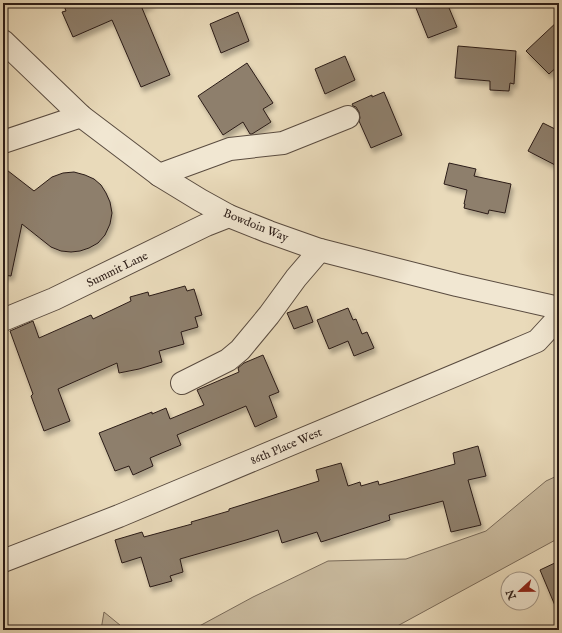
<svg xmlns="http://www.w3.org/2000/svg" width="562" height="633" viewBox="0 0 562 633" font-family="'IM FELL English',serif">
<style>
.green{fill:#c9ba9e;stroke:#7a6b5a}
.building{fill:#8e7f6c;stroke:#2b1c17;filter:url(#shadow)}
.lines{fill:none;stroke-linecap:round;stroke-linejoin:round}
.minor-casing{stroke:#5a4c40;stroke-width:24}
.minor{stroke:#f1e7d2;stroke-width:22}
.labels{text-anchor:middle;stroke-width:4;stroke-linejoin:round;paint-order:stroke}
.street-label{font-size:12px;fill:#2b1c17;stroke:#f1e7d2}
</style>
<defs>
<filter id="shadow"><feDropShadow dx="2.5" dy="4.5" stdDeviation="2" flood-color="#0004"/></filter>
</defs>
<rect width="100%" height="100%" fill="#e9daba"/>
<filter id="stains"><feTurbulence type="fractalNoise" baseFrequency=".005" numOctaves="4"/><feColorMatrix values="0 0 0 0 .2 0 0 0 0 .09 0 0 0 0 .02 0 0 0 .5 -.17"/></filter>
<radialGradient id="worn" r=".72"><stop offset=".6" stop-color="#630" stop-opacity="0"/><stop offset="1" stop-color="#630" stop-opacity=".3"/></radialGradient>
<g class="green">
<polygon points="559,475 559,538 390,630 192,630 253,597 328,561 406,559 486,531 546,481"/>
<polygon points="104,612 126,630 101,630"/>
</g>
<g class="building">
<polygon points="63,3 153,3 142,8 170,75 141,87 112,20 73,37 62,12 66,11"/>
<polygon points="414,3 447,3 457,27 428,38"/>
<polygon points="238,12 249,41 221,53 210,24"/>
<polygon points="559,20 559,65 549,74 526,51"/>
<polygon points="458,46 516,51 514,84 510,83 509,91 490,90 490,81 455,78"/>
<polygon points="345,56 355,80 325,94 315,69"/>
<polygon points="247,63 273,103 263,109 271,122 252,134 250,134 243,122 223,135 198,96"/>
<polygon points="384,92 402,135 371,148 359,121 360,118 359,112 356,107 353,106 352,104 372,95 372,97"/>
<polygon points="543,123 559,131 559,167 528,151"/>
<polygon points="449,163 476,169 474,176 511,184 505,213 489,210 488,214 464,208 465,204 464,204 467,190 444,184"/>
<polygon points="3,167 34,191 52,177 63,173 74,172 85,175 94,179 101,185 106,193 110,202 112,213 110,224 105,235 98,243 89,248 80,251 71,252 61,251 51,247 22,224 11,276 3,275"/>
<polygon points="185,286 187,291 194,289 202,315 195,317 198,327 181,332 184,344 159,351 162,362 139,369 119,373 117,363 58,389 70,421 44,431 31,396 33,394 10,331 33,321 39,338 91,315 93,319 131,301 130,297 148,292 149,296"/>
<polygon points="307,306 313,322 294,329 287,313"/>
<polygon points="348,308 353,320 356,319 362,334 367,332 374,348 354,356 348,341 329,349 317,320"/>
<polygon points="263,355 279,392 269,396 277,417 255,427 246,406 177,435 181,445 150,458 153,466 133,475 129,466 115,471 99,433 152,412 152,414 166,408 170,419 204,405 197,390 239,372 238,368 244,363"/>
<polygon points="478,446 486,476 468,480 481,525 451,532 443,501 389,515 390,520 321,542 317,532 282,543 278,530 246,540 180,559 183,572 170,576 172,581 150,587 141,557 122,563 115,540 142,532 144,537 192,524 191,522 229,511 229,509 319,481 316,470 341,463 348,486 360,482 361,486 378,481 379,485 455,464 453,453"/>
<polygon points="559,561 559,615 540,570"/>
</g>
<g class="lines">
<g class="minor-casing">
<g id="minor">
<polyline points="3,41 81,116 159,175 200,200 229,216 269,232 320,250 457,285 559,308"/>
<polyline points="3,142 81,116"/>
<polyline points="159,175 230,149 283,143 348,117"/>
<polyline points="3,320 54,299 206,225 229,216"/>
<polyline points="182,383 228,360 240,350 269,315 296,278 320,250"/>
<polyline points="3,561 119,516 537,341 559,317"/>
</g>
</g>
<use href="#minor" class="minor"/>
</g>
<g class="labels">
<g class="street-label">
<text transform="translate(256 225) rotate(22)" y="4">Bowdoin Way</text>
<text transform="translate(117 269) rotate(-26)" y="4">Summit Lane</text>
<text transform="translate(286 446) rotate(-23)" y="4">86th Place West</text>
</g>
</g>
<rect width="562" height="633" fill="none" stroke="#e9daba" stroke-width="16"/>
<rect x="4" y="4" width="554" height="625" fill="none" stroke="#2b1c17" stroke-width="2"/>
<rect x="8" y="8" width="546" height="617" fill="none" stroke="#2b1c17"/>
<g transform="translate(520 591) rotate(248)"><circle r="19" fill="#f1e7d2" stroke="#a29687"/>
<path d="M0-3L7 15L0 10L-7 15Z" fill="#8f2418"/>
<text y="-6" font-size="11" font-weight="bold" text-anchor="middle" fill="#2b1c17">N</text>
</g>
<rect width="100%" height="100%" filter="url(#stains)"/>
<rect width="100%" height="100%" fill="url(#worn)"/>
</svg>
